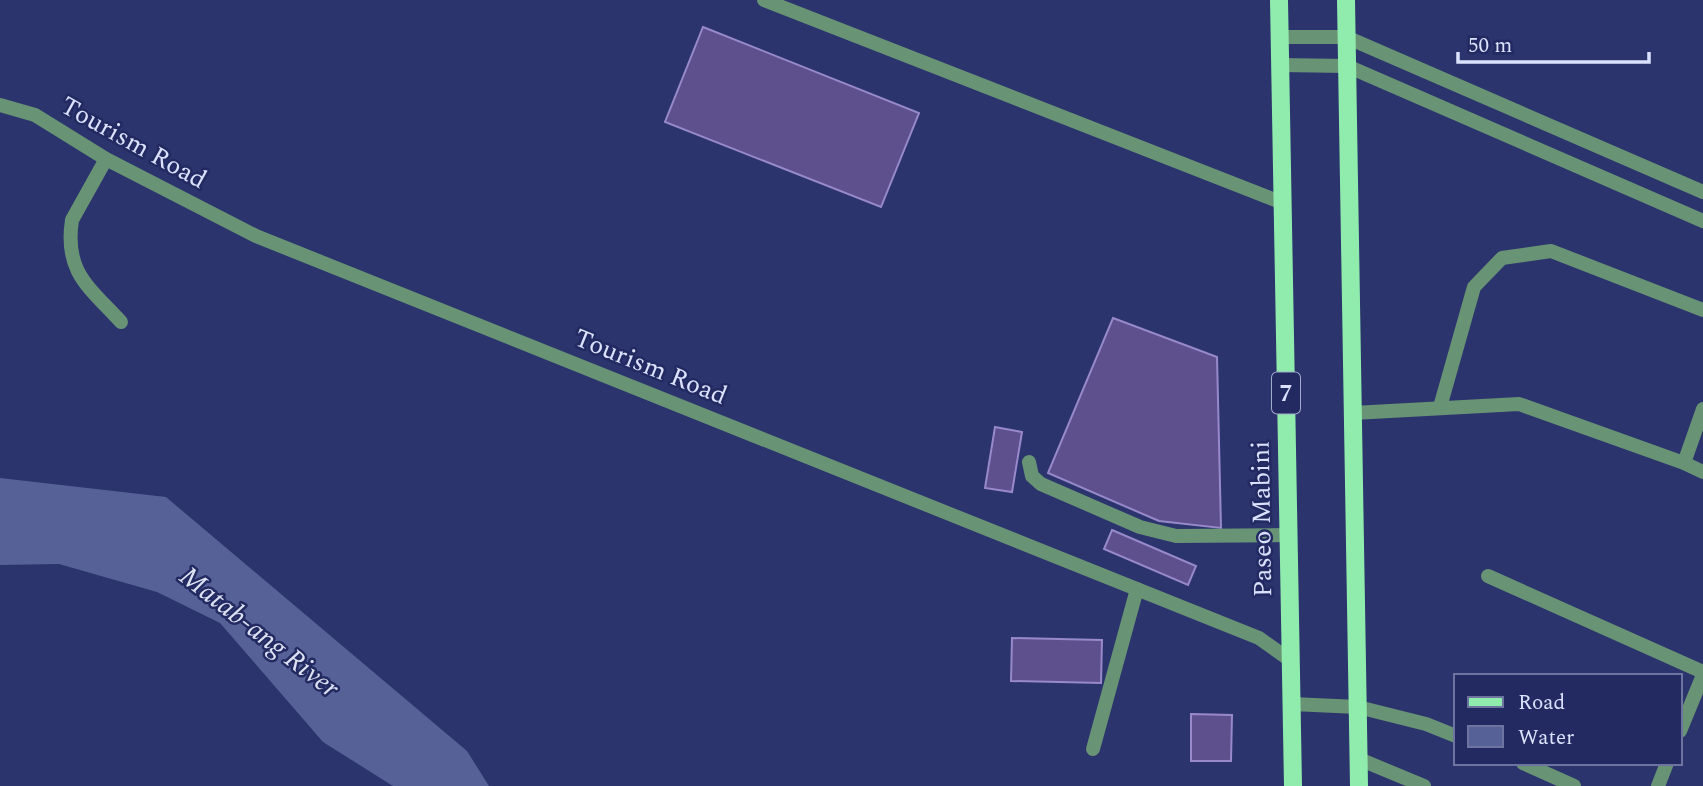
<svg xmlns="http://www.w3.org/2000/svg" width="1703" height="786" viewBox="0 0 1703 786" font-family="Spectral,serif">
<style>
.water{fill:#566297}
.building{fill:#5e508d;stroke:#9789cb;stroke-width:2}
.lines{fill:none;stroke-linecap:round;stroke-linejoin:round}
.lane{stroke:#689375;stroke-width:14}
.street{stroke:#689375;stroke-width:14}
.primary{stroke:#90ecad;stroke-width:18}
.labels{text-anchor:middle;stroke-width:5;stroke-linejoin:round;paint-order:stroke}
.shield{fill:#222a61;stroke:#a3abce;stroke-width:2}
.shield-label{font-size:24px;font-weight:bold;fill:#dae2fd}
.street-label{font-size:26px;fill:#dae2fd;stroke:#222a61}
.water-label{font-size:28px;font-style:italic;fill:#dde2f3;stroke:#222a61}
</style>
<rect width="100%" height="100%" fill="#2b346c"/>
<polygon class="water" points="0,478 166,497 467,751 489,786 393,786 323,742 220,623 157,592 59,564 0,565"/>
<g class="building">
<polygon points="703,27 919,113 881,207 665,122"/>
<polygon points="1113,318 1217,357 1221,528 1159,521 1048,473"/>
<polygon points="995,427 1022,432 1012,492 985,488"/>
<polygon points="1112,530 1196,566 1188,585 1104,549"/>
<polygon points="1012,638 1102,640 1101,683 1011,681"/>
<polygon points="1191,714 1232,715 1231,761 1191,761"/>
</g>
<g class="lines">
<g class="lane">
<polyline points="764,0 1283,203"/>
<path d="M106,159L72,220C64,272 89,287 121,322"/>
<polyline points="1440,407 1474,287 1502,258 1551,251 1703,310"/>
<polyline points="1353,413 1519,404 1684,463 1703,472"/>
<polyline points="1029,462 1032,476 1041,484 1140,527 1176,536 1288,535"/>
<polyline points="1684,463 1703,409"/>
<polyline points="1488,576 1703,672"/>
<polyline points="1680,731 1703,675"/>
<polyline points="1093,749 1137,589"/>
<polyline points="1359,759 1424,786"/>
<polyline points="1658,786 1667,763"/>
</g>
<g class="street">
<polyline points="1280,37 1346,37 1703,192"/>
<polyline points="1280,65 1347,66 1703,221"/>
<polyline points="0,105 35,115 106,159 256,236 1259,638 1290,660"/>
<polyline points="1292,704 1358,707 1426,724 1456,736"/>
<polyline points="1523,763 1574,786"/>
</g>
<g class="primary">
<polyline points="1279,0 1293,786"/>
<polyline points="1346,0 1359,786"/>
</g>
</g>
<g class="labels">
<rect class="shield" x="1272" y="372.5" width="28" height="41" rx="5"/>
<g class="shield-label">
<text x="1286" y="401">7</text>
</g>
<g class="street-label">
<text transform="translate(134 142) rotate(29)" y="9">Tourism Road</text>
<text transform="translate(651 366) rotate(22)" y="9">Tourism Road</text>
<text transform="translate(1261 519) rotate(-91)" y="9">Paseo Mabini</text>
</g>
<g class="water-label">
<text transform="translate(260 631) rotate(38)" y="10">Matab-ang River</text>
</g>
</g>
<rect x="1454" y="674" width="228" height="91" fill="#222a61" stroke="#6c749f" stroke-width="2"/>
<rect x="1468" y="697" width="35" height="10" fill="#90ecad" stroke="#6c749f" stroke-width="2"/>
<text x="1518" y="709" font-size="21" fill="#dae2fd">Road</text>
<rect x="1468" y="726" width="35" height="21" fill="#566297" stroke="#6c749f" stroke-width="2"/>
<text x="1518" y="744" font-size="21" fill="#dae2fd">Water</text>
<path d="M1458 52v10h191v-10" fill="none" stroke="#dae2fd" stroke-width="3.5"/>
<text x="1468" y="52" font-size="21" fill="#dae2fd" stroke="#222a61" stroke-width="5" paint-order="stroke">50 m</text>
</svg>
